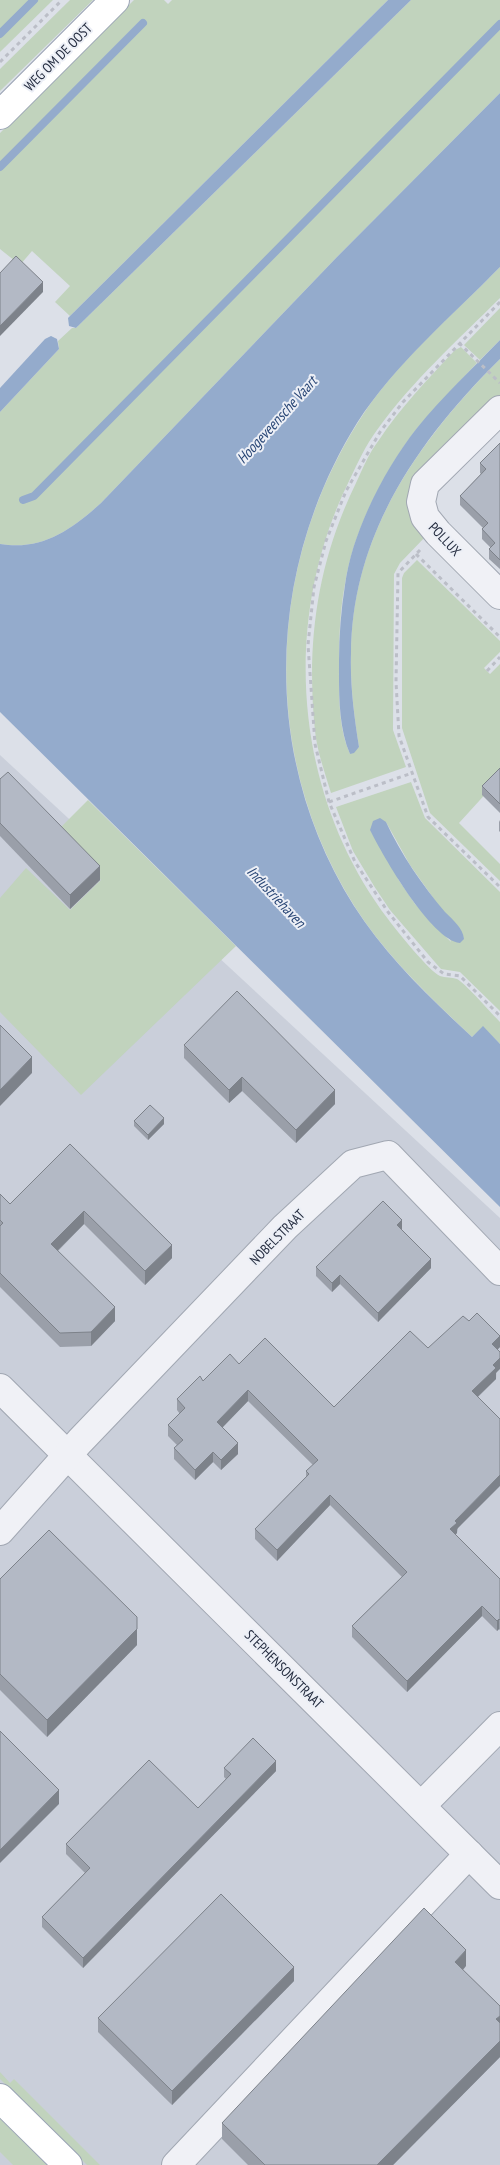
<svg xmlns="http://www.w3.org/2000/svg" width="500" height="2165" viewBox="0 0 500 2165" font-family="'PT Sans Narrow',sans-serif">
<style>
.built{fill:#cacfda}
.green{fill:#c1d3bd;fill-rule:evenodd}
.water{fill:#94abcc}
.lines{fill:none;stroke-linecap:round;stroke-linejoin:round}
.stream{stroke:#94abcc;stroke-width:8}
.minor-casing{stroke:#a1a7b2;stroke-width:30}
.major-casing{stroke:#9ba4b5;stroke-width:30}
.path{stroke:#bbbec7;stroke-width:3;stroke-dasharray:4 4;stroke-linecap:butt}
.minor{stroke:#f0f1f6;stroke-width:28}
.major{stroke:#fff;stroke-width:28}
.wall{fill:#9a9fa9}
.shaded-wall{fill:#7d828a}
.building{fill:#b3b9c5;stroke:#7d828a}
.labels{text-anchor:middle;stroke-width:4;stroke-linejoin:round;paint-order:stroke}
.street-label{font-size:14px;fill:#252d40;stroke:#eceff6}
.water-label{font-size:15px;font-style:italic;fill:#2b4877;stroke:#eceff6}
</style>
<rect width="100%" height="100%" fill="#dce0e8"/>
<polygon class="built" points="0,755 500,1218 500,2165 0,2165"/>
<g class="green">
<polygon points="0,0 53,0 0,52"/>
<polygon points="70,0 93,0 0,91 0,69"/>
<polygon points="134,0 164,0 168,4 172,0 388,0 70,316 55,302 70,286 32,251 20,265 0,249 0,170 147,23 143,19 141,20 0,162 0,133"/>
<path d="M411,0H500V93L336,258L101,503C71,530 42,551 0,544V412L59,349L58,341L72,328H76Z"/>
<path d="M500,267V298C458,340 412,381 377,430C366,445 358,462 350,479C280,619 293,794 388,919C396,930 430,972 440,976C445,978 452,977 457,979C466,984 491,1013 500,1022V1044L483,1027L472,1037C430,997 386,956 355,907C261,759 265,571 357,424C394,364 451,317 500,267Z"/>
<polygon points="500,308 500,340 480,360 464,345"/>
<path d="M461,347L477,363C457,384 437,405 418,427C385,469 353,531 345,584C340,610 339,638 339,664C339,693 338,728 350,754L359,747C354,715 350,684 351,652C352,534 419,440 500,359V399L417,482L427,535L400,563L394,574L393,730L406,767L331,793C325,773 317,751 315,731C306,643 317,563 356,483C363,468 369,453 379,440C401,407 428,379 455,350Z"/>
<polygon points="417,560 500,641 500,652 484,668 490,674 500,664 500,778 459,823 500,864 500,881 430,813 402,728 402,578 404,573"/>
<path d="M411,782L425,818L500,892V1011L460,972L441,969L434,961L390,910L374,886L353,851L336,807ZM386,822L410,865L434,899L451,942L415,904L398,879Z"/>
<polygon points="88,800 236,946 81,1095 0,1012 0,898 26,868 70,910 101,880 56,832"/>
<polygon points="0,2072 10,2083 14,2079 100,2165 87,2165 0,2079"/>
<polygon points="0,2118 47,2165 13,2165 0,2152"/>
</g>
<g class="water">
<polygon points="388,0 411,0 76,328 69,326 68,318"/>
<path d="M500,93V267C451,317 395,364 357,423C265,571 261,759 354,906C386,956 429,997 472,1037L483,1026L500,1044V1207L0,712V544C42,551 71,530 101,503L336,258Z"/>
<polygon points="51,336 57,339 59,349 0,412 0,388 45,339"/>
<path d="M500,340V359C419,439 352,534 351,653C350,685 354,715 359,747L354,753L350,754C338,726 339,691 339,661C339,636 341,610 345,585C352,532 384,470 417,428C442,397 472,369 500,340Z"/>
<path d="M380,818L386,822C401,854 422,885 445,912C453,920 463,928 464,939L460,943C431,940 383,856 370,830L373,821Z"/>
</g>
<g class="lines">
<g class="stream">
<polyline points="0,34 34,0"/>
<polyline points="0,167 143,23"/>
<polyline points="23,500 34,496 500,24"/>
</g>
<g class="minor-casing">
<g id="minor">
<polyline points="500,410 425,484 421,502 425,517 438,533 500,595"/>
<polyline points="0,1388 500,1885"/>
<polyline points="0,1531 80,1441 285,1227 353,1164 388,1155 500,1271"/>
<polyline points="421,1806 500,1726"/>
<polyline points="176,2165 469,1854"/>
</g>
</g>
<g class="major-casing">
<g id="major">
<polyline points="0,115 115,0"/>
<polyline points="0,2098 68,2165"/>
</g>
</g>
<g class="path">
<polyline points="0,62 62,0"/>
<polyline points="500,302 403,402 380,432 346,491 326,541 314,587 308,645 315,744 329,802 355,862 388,912 428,962 444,974 460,976 500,1016"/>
<polyline points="459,343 500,383"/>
<polyline points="420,550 398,573 396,682 399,736 428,817 500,887"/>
<polyline points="416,554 500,637"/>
<polyline points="487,671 500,657"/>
<polyline points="329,802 412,773"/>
</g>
<use href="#minor" class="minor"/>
<use href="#major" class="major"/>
</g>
<g class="wall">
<polygon points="500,443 500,569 489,559 489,549 491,548 482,539 482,529 483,528 460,505 460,496 481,474 480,473 480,463"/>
<polygon points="500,768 500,813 482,795 482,786"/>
<polygon points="0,779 100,880 70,909 0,836"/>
<polygon points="500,820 500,832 499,831 499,822"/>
<polygon points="184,1045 335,1104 296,1143 242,1091 229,1103 184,1058"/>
<polygon points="134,1121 164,1124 148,1140 134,1126"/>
<polygon points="70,1144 172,1258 145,1285 84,1224 58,1251 115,1321 91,1346 60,1347 0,1287 0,1194 10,1204"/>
<polygon points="402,1229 402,1230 431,1268 378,1322 340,1284 332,1292 316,1276 316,1267"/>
<polygon points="469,1321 500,1347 497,1350 496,1379 478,1397 457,1533 455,1535 500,1579 500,1630 499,1629 497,1631 482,1616 407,1692 352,1637 352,1626 402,1577 330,1505 277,1561 255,1539 255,1529 306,1477 306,1471 313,1465 248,1401 222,1428 238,1454 221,1470 213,1462 195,1480 174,1459 174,1448 177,1445 168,1436 168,1425 180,1414 177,1410 177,1399 203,1381 239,1364 334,1407 428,1348"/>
<polygon points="0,1579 137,1645 47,1737 0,1690"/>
<polygon points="224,1768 276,1771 83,1968 42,1927 42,1917 85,1873 66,1854 66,1844 198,1808 226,1779 224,1777"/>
<polygon points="466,1966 463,1970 500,2006 500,2057 393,2165 248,2165 222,2139 222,2123"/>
<polygon points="294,1981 172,2105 98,2032 98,2018"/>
</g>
<g class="shaded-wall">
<polygon points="43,282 43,292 0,336 0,326"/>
<polygon points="100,866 100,880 70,909 70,895"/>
<polygon points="32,1057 32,1073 0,1106 0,1090"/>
<polygon points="242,1077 242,1091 229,1103 229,1090"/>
<polygon points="335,1090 335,1104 296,1143 296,1130"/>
<polygon points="164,1118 164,1124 148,1140 148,1135"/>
<polygon points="84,1211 84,1224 51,1257 51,1244"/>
<polygon points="402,1220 402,1229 397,1234 397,1225"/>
<polygon points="172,1245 172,1258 145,1285 145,1271"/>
<polygon points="431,1259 431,1268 378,1322 378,1313"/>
<polygon points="340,1275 340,1284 332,1292 332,1283"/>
<polygon points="115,1307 115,1321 91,1346 91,1332"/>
<polygon points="500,1336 500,1347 492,1355 492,1344"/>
<polygon points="500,1358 500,1369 496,1373 496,1379 472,1402 472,1391 493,1365"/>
<polygon points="248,1390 248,1401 217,1433 217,1422"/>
<polygon points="238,1443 238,1454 221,1470 221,1460"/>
<polygon points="213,1452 213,1462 195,1480 195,1470"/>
<polygon points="500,1475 500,1486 457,1529 457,1533 450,1540 450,1529 455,1521"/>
<polygon points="330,1495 330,1505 277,1561 277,1550"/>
<polygon points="482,1606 482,1616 407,1692 407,1681"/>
<polygon points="499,1619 499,1629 497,1631 497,1621"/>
<polygon points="137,1629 137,1645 47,1737 47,1720"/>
<polygon points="276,1761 276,1771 83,1968 83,1958"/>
<polygon points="59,1790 59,1804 0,1863 0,1850"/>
<polygon points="466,1950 466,1966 455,1978 455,1962"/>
<polygon points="294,1967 294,1981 172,2105 172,2091"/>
<polygon points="500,2016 500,2032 496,2019"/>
<polygon points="500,2041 500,2057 393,2165 377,2165"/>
</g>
<g class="building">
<polygon points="16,256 43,282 0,326 0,273"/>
<polygon points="500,443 500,560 489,549 495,543 482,529 488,523 460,496 486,469 480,463"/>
<polygon points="500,768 500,804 482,786"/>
<polygon points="8,772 100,866 70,895 0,823 0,779"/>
<polygon points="237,991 335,1090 296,1130 242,1077 229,1090 184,1045"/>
<polygon points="0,1025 32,1057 0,1090"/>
<polygon points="150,1105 164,1118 148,1135 134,1121"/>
<polygon points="70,1144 172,1245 145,1271 84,1211 51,1244 115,1307 91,1332 60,1333 0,1273 0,1226 3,1223 0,1220 0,1194 10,1204"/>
<polygon points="383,1201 402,1220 397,1225 431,1259 378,1313 340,1275 332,1283 316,1267"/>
<polygon points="477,1313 500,1336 492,1344 500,1352 500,1358 493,1365 496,1368 472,1391 500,1419 500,1475 455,1521 457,1523 450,1529 500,1579 500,1620 499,1619 497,1621 482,1606 407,1681 352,1626 407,1572 330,1495 277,1550 255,1529 309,1474 306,1471 318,1460 248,1390 217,1422 238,1443 221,1460 213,1452 195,1470 174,1448 183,1440 168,1425 185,1408 177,1399 200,1376 203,1381 230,1354 239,1364 265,1338 334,1407 410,1331 428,1348 463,1316 469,1321"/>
<polygon points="49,1530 137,1617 137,1629 47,1720 0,1674 0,1579"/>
<polygon points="0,1731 59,1790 0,1850"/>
<polygon points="253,1738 276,1761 83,1958 42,1917 90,1868 66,1844 149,1760 198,1808 231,1774 224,1768"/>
<polygon points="221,1894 294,1967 172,2091 98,2018"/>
<polygon points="424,1908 466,1950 455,1962 500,2006 500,2016 496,2019 500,2023 500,2041 377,2165 265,2165 222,2123"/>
</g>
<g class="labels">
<g class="street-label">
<text transform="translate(58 57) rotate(-45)" y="5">WEG OM DE OOST</text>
<text transform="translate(445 539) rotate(47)" y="5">POLLUX</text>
<text transform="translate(277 1237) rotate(-45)" y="5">NOBELSTRAAT</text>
<text transform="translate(284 1669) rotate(45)" y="5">STEPHENSONSTRAAT</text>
</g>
<g class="water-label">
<text transform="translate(277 420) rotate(-48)" y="5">Hoogeveensche Vaart</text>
<text transform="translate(276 897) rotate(47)" y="5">Industriehaven</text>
</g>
</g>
</svg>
